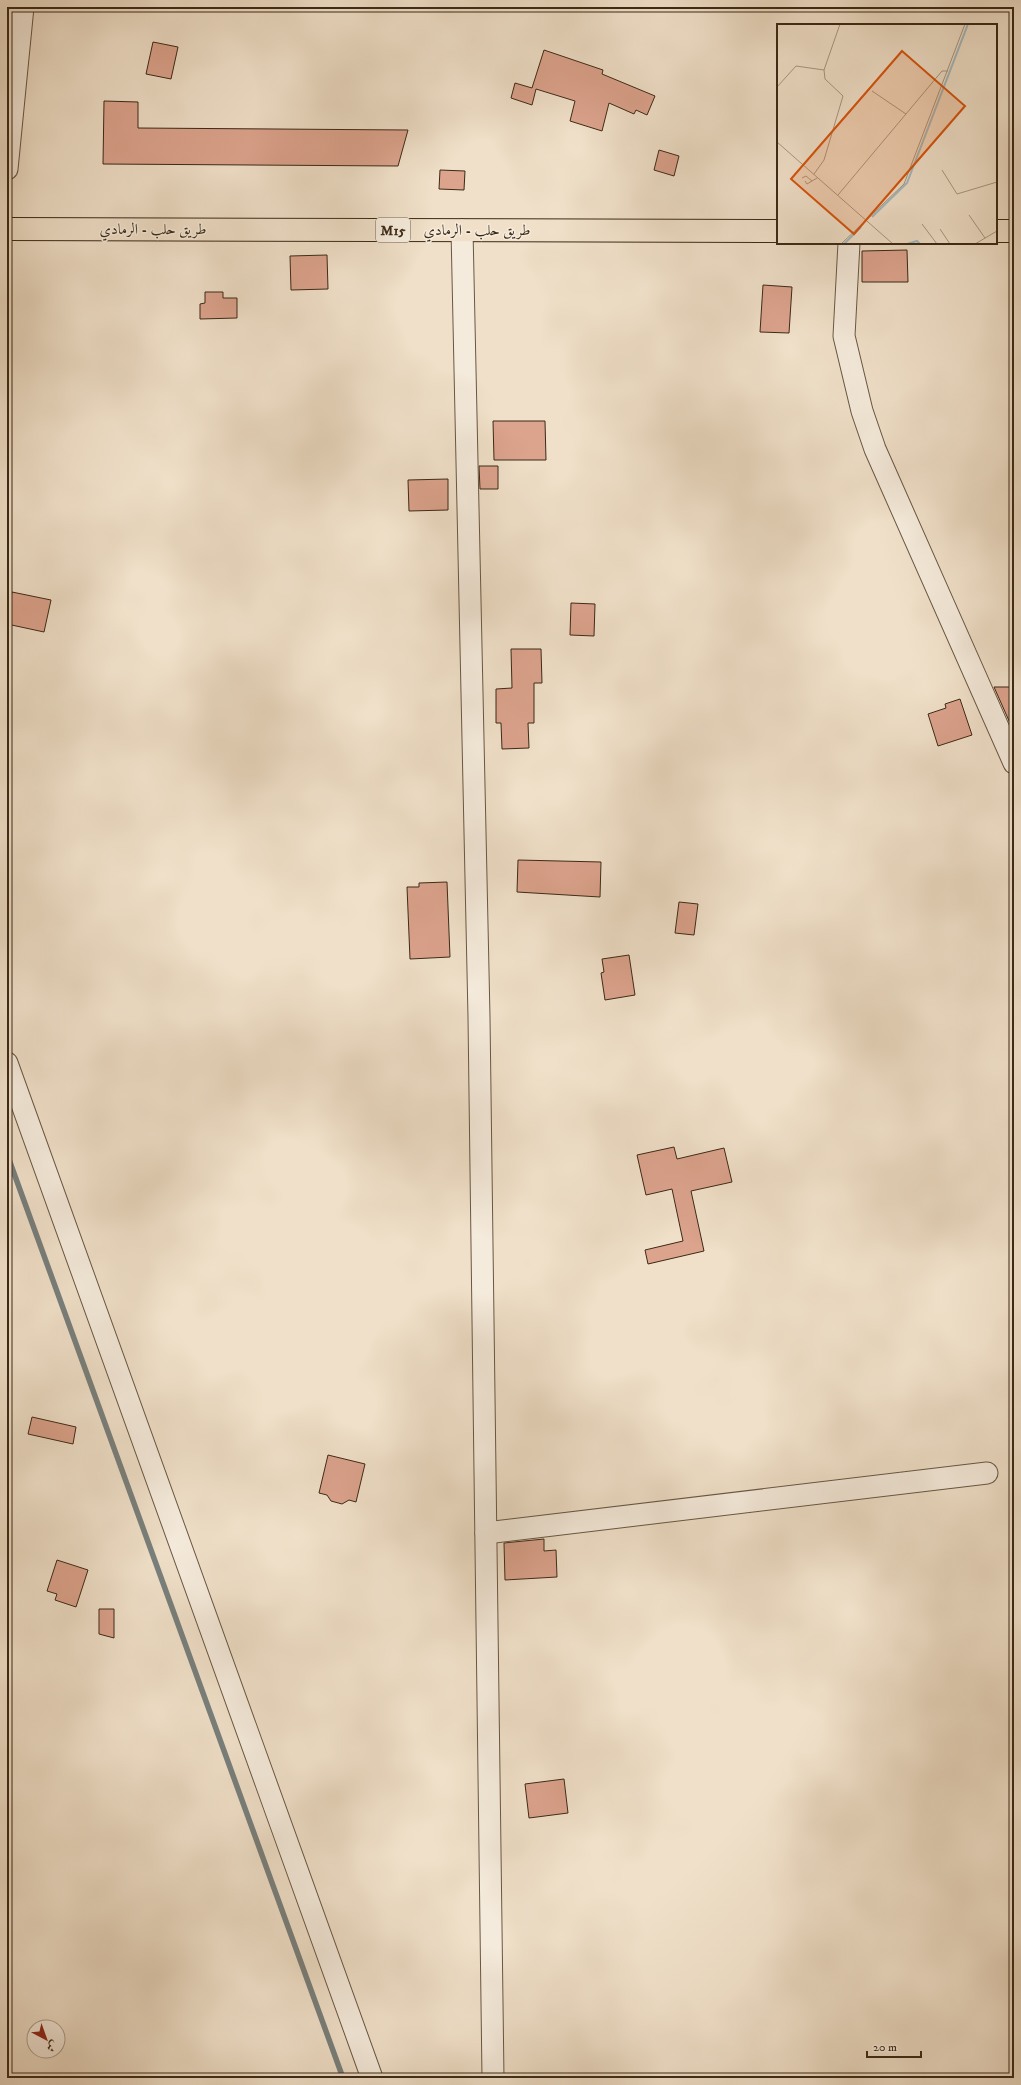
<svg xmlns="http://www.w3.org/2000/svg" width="1021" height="2085" viewBox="0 0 1021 2085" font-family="'IM FELL DW Pica',Amiri,serif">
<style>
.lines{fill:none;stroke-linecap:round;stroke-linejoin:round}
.stream{stroke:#78807d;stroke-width:5.5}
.building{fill:#dca38d;stroke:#3b2916}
.minor-casing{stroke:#685743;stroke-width:23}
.highway-casing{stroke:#3b2916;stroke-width:24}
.minor{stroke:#f5ebdc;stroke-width:21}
.highway{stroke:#f0e0c9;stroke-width:22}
.labels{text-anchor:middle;stroke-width:3;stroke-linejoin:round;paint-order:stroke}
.shield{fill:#f5ebdc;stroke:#736351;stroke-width:1}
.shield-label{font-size:14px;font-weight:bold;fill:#3b2916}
.street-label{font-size:15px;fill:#3b2916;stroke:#f5ebdc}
.inset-river{fill:none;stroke:#a0bac1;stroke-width:2}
.inset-road{fill:none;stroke:#a89781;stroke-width:1}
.view{fill:#d7540d;fill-opacity:0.15;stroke:#d7540d;stroke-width:2}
.inset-edge{fill:none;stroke:#3b2916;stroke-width:2}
</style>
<rect width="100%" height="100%" fill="#f0e0c9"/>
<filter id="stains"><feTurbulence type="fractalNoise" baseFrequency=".005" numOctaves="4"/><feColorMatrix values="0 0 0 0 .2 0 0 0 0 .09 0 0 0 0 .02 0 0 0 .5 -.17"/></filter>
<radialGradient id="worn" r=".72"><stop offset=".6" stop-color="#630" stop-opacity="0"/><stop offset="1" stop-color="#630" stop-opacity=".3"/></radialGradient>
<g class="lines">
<polyline class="stream" points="7,1154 343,2078"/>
</g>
<g class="building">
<polygon points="153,42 178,47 171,79 146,74"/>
<polygon points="544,50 603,70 602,74 655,96 647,115 636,110 634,114 609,103 602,131 570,121 575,101 536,89 532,105 511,98 515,83 532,88"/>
<polygon points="104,101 138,102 138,128 408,130 398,166 103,164"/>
<polygon points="659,150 679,156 674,176 654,170"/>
<polygon points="440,170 465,171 464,190 439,189"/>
<polygon points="907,250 908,282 862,282 862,251"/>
<polygon points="327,255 328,289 291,290 290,256"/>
<polygon points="763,285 792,287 789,333 760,332"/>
<polygon points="205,292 223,292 223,298 237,298 237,318 200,319 200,304 205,303"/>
<polygon points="493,421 545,421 546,460 494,460"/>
<polygon points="479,466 498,466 498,489 480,489"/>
<polygon points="448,479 448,510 409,511 408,480"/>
<polygon points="12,592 51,600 44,632 7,624"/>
<polygon points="571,603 595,604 594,636 570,635"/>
<polygon points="511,649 541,649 542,683 534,683 534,723 528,723 529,748 502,749 501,723 496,723 496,689 512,688"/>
<polygon points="994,687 1014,687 1014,732"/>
<polygon points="960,699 972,735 938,746 928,714 946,708 945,704"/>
<polygon points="518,860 601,862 600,897 517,892"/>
<polygon points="447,882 450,957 410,959 407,887 419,887 419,883"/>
<polygon points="679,902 698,904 694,935 675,933"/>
<polygon points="629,955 635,995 605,1000 601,973 604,972 602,959"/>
<polygon points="674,1147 677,1159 724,1148 732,1182 691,1191 704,1251 648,1264 645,1250 683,1241 672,1189 646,1195 637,1155"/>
<polygon points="32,1417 76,1427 73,1444 28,1434"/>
<polygon points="328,1455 365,1464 356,1502 349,1500 342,1504 331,1501 327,1495 319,1493"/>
<polygon points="544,1539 544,1551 556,1550 557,1577 505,1580 504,1543"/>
<polygon points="57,1560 88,1570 76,1607 55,1600 57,1594 47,1591"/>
<polygon points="99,1609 114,1609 114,1638 99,1634"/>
<polygon points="564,1779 568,1813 529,1818 525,1784"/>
</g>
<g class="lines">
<g class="minor-casing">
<g id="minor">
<polyline points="7,169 23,7"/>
<polyline points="462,230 479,1017 493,2078"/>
<polyline points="849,243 844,336 862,411 875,449 1014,763"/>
<polyline points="7,1063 372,2078"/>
<polyline points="486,1533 987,1473"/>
</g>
</g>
<g class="highway-casing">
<g id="highway">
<polyline points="7,229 778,231"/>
<polyline points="996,231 1014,231"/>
</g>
</g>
<use href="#minor" class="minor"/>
<use href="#highway" class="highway"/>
</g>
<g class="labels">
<rect class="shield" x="376" y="218" width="34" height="24" rx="3"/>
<g class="shield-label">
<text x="393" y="235">M15</text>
</g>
<g class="street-label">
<text x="153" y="234">طريق حلب - الرمادي</text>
<text x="477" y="235">طريق حلب - الرمادي</text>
</g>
</g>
<g transform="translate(777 24)">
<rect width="220" height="220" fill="#f0e0c9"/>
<path class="inset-river" d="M95,193L130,159L191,0M67,220L84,203M130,220L140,217L143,220"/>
<path class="inset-road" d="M0,63L19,42L47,46L63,0M95,67L129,90M0,118L116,220M165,146L180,170L220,158M37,150L47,136L66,72L48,55L47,46M25,154L29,152L35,157M28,157L30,160L40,154M61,171L165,47H171M192,191L208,214M145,200L160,220M163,205L173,220M64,220L127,160L188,0M198,220L220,207"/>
<path class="view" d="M125,27L188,82L77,210L14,155Z"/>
<rect width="220" height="220" class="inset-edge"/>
</g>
<rect width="1021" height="2085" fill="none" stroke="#f0e0c9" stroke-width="24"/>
<rect x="8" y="8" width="1005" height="2069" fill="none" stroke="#3b2916" stroke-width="2"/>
<rect x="12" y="12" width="997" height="2061" fill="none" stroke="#3b2916"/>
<g transform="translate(46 2039) rotate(139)"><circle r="19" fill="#f5ebdc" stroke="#ab9d8d"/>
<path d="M0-3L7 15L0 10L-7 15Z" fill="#8f2418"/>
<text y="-6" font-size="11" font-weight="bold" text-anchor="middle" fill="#3b2916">ش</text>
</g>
<path d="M867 2051v6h54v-6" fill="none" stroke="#3b2916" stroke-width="2"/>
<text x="873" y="2051" font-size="12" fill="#3b2916" stroke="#f5ebdc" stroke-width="3" paint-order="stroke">20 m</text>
<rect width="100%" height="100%" filter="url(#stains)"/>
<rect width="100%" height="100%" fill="url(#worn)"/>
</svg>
